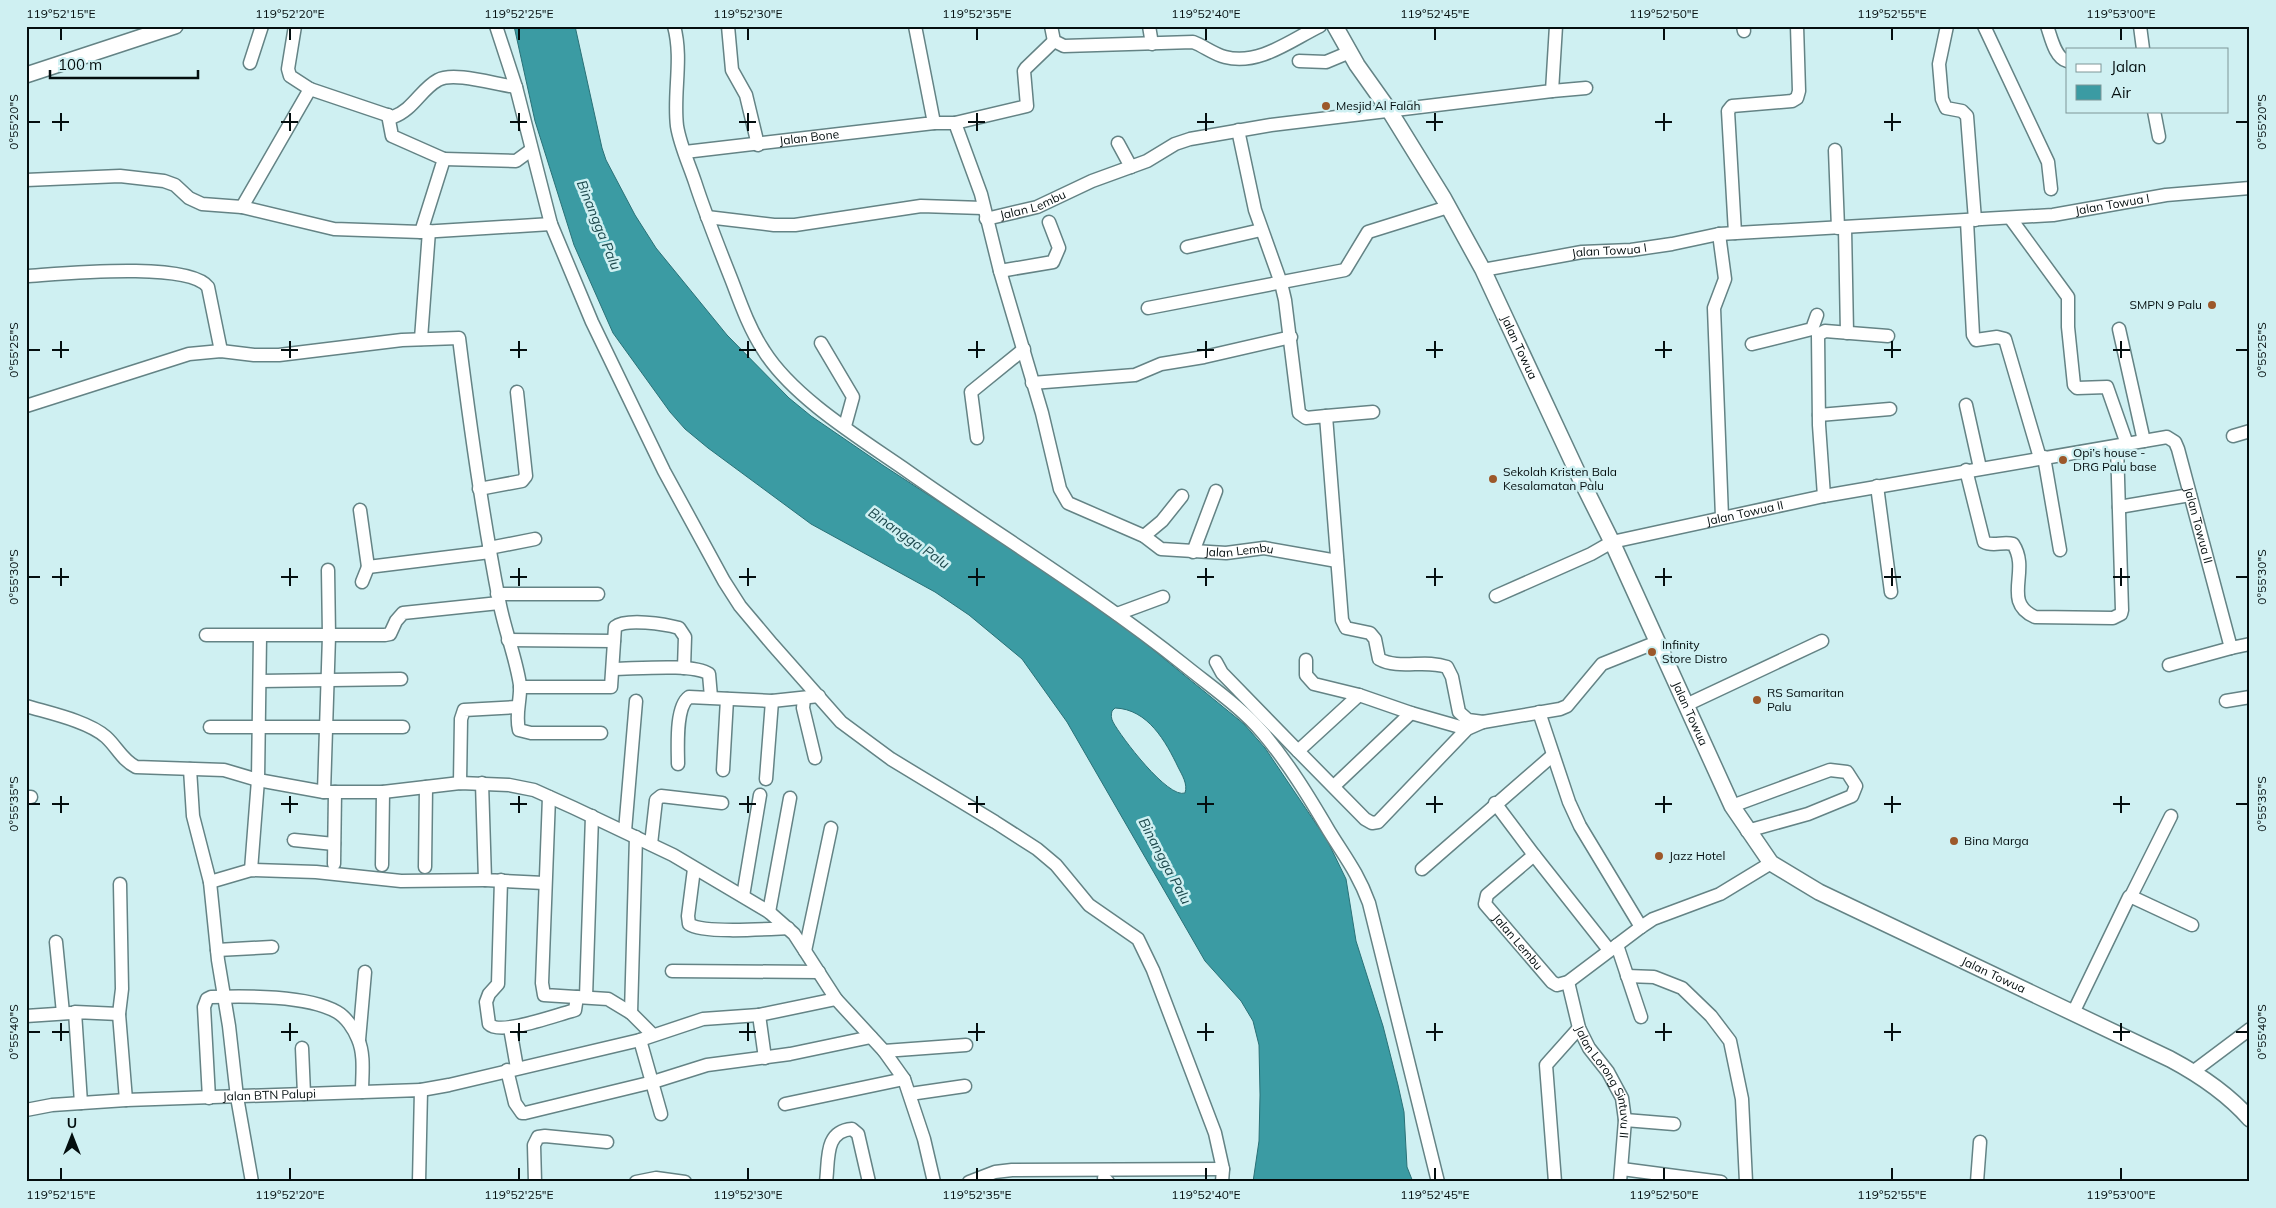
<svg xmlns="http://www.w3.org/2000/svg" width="2276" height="1208" viewBox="0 0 2276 1208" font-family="Mulish,sans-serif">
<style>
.water{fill:#3b9ba3;stroke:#2a7177;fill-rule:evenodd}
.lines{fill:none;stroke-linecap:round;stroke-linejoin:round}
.minor-casing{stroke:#648385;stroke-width:15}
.major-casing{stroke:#648385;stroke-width:18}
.minor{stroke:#fff;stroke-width:12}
.major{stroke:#fff;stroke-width:15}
.ticks{fill:none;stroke:#040e0f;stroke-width:2}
.poi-dot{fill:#9c582a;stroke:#cff0f2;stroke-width:2}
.labels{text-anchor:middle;stroke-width:5;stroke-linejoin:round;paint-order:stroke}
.poi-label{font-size:12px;fill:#040e0f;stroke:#cff0f2;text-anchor:start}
.street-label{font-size:12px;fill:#040e0f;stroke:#cff0f2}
.water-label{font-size:14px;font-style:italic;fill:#1d484c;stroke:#cff0f2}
.neatline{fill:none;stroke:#040e0f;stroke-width:2}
.ticks-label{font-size:12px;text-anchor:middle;fill:#040e0f}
</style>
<rect width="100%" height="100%" fill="#cff0f2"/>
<path class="water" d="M514,26H575L602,148L606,160L635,215L656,248L727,335L789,398L811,416L884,466L1101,607L1244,724L1265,748L1327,840L1346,879L1356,941L1383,1026L1398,1085L1404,1112L1407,1167L1413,1182H1253L1259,1141L1260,1095L1259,1045L1253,1021L1241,1001L1205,961L1067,722L1022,659L969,615L935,592L811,524L708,448L685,429L670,412L613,333L574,245L535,121ZM1115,708C1148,709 1166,742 1178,767C1182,775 1188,784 1185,793C1168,799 1121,737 1113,722C1111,718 1111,715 1112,711Z"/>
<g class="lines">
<g class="minor-casing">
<g id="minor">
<polyline points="295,26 288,69 290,76 310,89"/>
<polyline points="496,26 516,87 551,224 592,322 664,471 724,581 740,606 772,644 841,722 891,759 995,822 1037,849 1056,865 1089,905 1138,939 1153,970 1215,1133 1223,1169 1222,1182"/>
<path d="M674,26C683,59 673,93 677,126C680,145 689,164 695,182C706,216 719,248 732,281C741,305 750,330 764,351C793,397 858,437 903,468C996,534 1094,593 1183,664C1210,686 1241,707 1263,733C1289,764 1309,797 1329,831C1345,857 1358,873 1369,903L1438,1182"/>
<polyline points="728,26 732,70 746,95 758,145"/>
<path d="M1051,26L1054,41L1064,46L1193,42C1204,46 1213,54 1225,57C1259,66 1291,40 1320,26"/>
<polyline points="1149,26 1152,44"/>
<polyline points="1743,26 1744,31"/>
<polyline points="1947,26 1939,64 1942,99 1946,108 1962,111 1967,116 1975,220"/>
<polyline points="1984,26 2048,162 2051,189"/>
<path d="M2047,26C2051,37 2055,58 2067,61"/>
<polyline points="2140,26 2143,49"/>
<polyline points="1299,61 1326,62 1350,52"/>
<polyline points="250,63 262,26"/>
<polyline points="1552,91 1586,88"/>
<polyline points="2154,111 2159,137"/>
<polyline points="388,115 392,136 444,159 421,232"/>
<path id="s1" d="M934,123H955L981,194L1000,271L1042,413L1060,489L1068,503L1144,536L1161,549L1226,553L1264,548L1337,561"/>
<polyline points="955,123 1027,106 1024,71 1026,68 1054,41"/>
<path d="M1238,130L1255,210L1281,283L1285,300L1299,413L1306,418L1326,416L1342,620L1346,628L1370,633L1375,639L1379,659C1399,670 1425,659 1447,667L1452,677L1459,712L1468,720L1483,722L1560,709L1567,706L1602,664L1657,642"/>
<polyline points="1118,143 1131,167"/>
<polyline points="1835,150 1838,228"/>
<path id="s2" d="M685,152L934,123L915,26"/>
<polyline points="444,159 516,161 531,150"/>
<polyline points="26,180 120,176 164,181 175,185 189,198 202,204 242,207 334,229 421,232 551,224"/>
<path d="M242,207L310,89L393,117C413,110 421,89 438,80C454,71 497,85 516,87"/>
<polyline points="707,217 774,225 795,225 921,206 983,208"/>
<path id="s3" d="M986,219L1037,207L1092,181L1147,161L1175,144L1190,139L1271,125L1552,91L1556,26"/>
<polyline points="2011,219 2068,297 2068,327 2074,385 2077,388 2107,387 2127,444"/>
<polyline points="1967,221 1973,335 1976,340 1997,337 2005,339 2040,458"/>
<polyline points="1845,228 1847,333"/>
<polyline points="1735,233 1728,111 1732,106 1792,101 1797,98 1799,91 1797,26"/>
<polyline points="1719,234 1725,279 1714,308 1722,517"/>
<polyline points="1187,247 1261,230"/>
<path id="s4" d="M1483,270L1582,252L1631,250L1672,244L1719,234L2053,215L2166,195L2250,188"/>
<polyline points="1000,271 1053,262 1059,248 1049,222"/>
<path d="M26,276C60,274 188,261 208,287L221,351"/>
<polyline points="1148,308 1345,270 1368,232 1448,207"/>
<polyline points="2119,329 2144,441"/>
<polyline points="421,339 429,231"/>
<polyline points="821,343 853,397 845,426"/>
<polyline points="1752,344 1812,329 1817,315"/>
<polyline points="1032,383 1135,375 1161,364 1204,357 1291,337"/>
<polyline points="1966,405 1980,468"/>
<path d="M26,406L189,354L221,351L254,355H279L402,340L459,338C470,426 482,513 499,600C504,629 516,657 520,685C521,700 515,714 519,730L531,733H601"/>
<polyline points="1819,415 1890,409"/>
<polyline points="1326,416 1373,412"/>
<polyline points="2233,436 2250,431"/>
<polyline points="977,438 971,392 1024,349"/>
<polyline points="2044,457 2060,550"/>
<path d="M1966,470L1984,542C1993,547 2003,541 2013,544C2031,571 2001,602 2035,617L2113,618L2121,614L2122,610L2117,446"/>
<polyline points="1877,486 1891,592"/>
<polyline points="479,489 522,481 526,476 517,392"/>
<polyline points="1824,496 1819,425 1818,335 1825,331 1888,336"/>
<polyline points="2119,507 2190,495"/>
<polyline points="360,510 368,567 490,552"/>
<polyline points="1144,536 1162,521 1182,496"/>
<polyline points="489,548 535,539"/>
<polyline points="1193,552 1216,491"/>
<polyline points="362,582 368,567"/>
<polyline points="497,594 598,594"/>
<path id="s5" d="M1496,596L1591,554L1612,542L1824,496L2167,437L2175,442L2178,449L2231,648L2250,644"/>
<polyline points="1117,614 1163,597"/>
<polyline points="206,635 385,635 390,634 396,621 403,613 499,603"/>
<polyline points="508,640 614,641"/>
<polyline points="1306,660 1306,675 1314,684 1359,695 1411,713 1467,729"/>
<polyline points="1216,662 1222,673 1298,751"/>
<polyline points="2169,665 2231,648"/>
<path d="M614,669C635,669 693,663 709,674L711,697"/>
<polyline points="260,681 401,679"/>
<path d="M520,687H611L615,627C626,618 665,624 679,628L685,637L684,668"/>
<polyline points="1359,695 1298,751 1365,819 1372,823 1378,822 1467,729 1483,722"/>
<polyline points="804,699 803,708 815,758"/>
<polyline points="2226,701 2250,697"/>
<polyline points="1686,705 1822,641"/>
<path d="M26,706C49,713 88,721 106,737C117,747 122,760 136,767L224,770L258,780L324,792H383L460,783L509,785L534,790L574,808L673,855L769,912L794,934L836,999L884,1051L904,1079L924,1139L934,1182"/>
<polyline points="1539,712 1569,802 1580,826 1641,927"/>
<polyline points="210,727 403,727"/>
<path d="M678,764C678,748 675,707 689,697L772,701L819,696"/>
<polyline points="190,769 193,816 210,882 218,960 229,1026 237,1097 252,1182"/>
<polyline points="723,770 727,699"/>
<polyline points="766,779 772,701"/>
<polyline points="460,783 461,719 464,710 517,707"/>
<polyline points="482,783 485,880 544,883"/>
<polyline points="1334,786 1411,713"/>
<polyline points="324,792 329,636 328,570"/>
<polyline points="26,797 31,797"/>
<polyline points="549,797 542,983 544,995 608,999 631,1013 652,1034"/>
<polyline points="1495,803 1534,855 1609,950"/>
<polyline points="1732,806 1830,770 1847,772 1856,786 1852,796 1808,814 1747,831"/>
<polyline points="625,831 636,701"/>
<polyline points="294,840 334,844"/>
<polyline points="651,844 656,800 661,796 722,803"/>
<path id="s6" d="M1534,855L1487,895L1485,904L1552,982L1557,985L1568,982L1641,927L1653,919L1720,894L1771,863"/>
<polyline points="334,864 335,792"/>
<polyline points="382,865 383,792"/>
<polyline points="425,867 426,787"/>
<path d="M694,869L688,916L689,924C703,934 768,929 788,928"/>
<polyline points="1422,869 1553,755"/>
<polyline points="251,870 258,780 260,636"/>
<path d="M501,880L498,984L489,994L486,1002L489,1024C500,1036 556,1015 572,1011L575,1010L577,997"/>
<polyline points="210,882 251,870 316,872 401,881 485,880"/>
<polyline points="120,884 122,989 119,1014 126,1100"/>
<polyline points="743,896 760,795"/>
<polyline points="2131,896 2171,816"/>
<polyline points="769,912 790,798"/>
<polyline points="56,942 63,1013"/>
<polyline points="1617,945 1641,1017"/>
<polyline points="217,950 272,947"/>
<polyline points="805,951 831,828"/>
<polyline points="672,971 819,972"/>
<polyline points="1627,976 1654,977 1682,988 1711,1016 1730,1041 1742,1099 1746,1182"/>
<path id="s7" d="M1568,982L1579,1028L1589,1048L1608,1072L1622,1098L1625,1120L1620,1182"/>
<polyline points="586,997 592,816"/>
<polyline points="631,1013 636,837"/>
<polyline points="2073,1013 2129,897 2132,897 2192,925"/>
<polyline points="759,1015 765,1058"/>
<polyline points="26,1016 71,1013"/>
<polyline points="510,1028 517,1068"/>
<polyline points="359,1040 365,972"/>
<polyline points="640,1040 661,1114"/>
<polyline points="302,1048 304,1094"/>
<polyline points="884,1051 966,1045"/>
<polyline points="507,1070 515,1103 522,1113 525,1113 653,1082 707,1065 790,1054 871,1037"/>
<polyline points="2194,1071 2250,1029"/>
<polyline points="421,1090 449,1085 640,1040 703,1019 759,1015 836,999"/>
<polyline points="910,1094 965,1086"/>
<path d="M209,1098L204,1007L207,999L211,997C246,996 307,995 337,1012C346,1017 354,1029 358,1039C365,1055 362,1075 362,1092"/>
<polyline points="81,1103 75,1012 119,1014"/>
<polyline points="785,1104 904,1079"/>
<path id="s8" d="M26,1110L52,1105L126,1100L421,1090L419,1182"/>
<polyline points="1625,1120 1674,1124"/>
<polyline points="1622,1169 1721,1182"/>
<polyline points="1104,1178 1108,1182"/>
<polyline points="535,1182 534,1145 538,1137 545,1136 607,1142"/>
<polyline points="636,1182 656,1178 685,1182"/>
<path d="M826,1182C829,1160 824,1131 852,1129L858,1134L869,1182"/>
<polyline points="969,1182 995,1172 1012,1170 1223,1169"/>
<polyline points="1555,1182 1546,1065 1579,1028"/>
<polyline points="1977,1182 1980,1142"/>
</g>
</g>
<g class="major-casing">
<g id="major">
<path id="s9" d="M1335,26L1357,65L1389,110L1444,199L1483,270L1580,478L1612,542L1732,806L1771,863L1819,892L2170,1059C2200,1075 2227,1093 2250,1119"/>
<polyline points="26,75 175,26"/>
</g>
</g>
<use href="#minor" class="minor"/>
<use href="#major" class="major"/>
</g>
<path class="ticks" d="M61,28V40M290,28V40M519,28V40M748,28V40M977,28V40M1206,28V40M1435,28V40M1664,28V40M1892,28V40M2121,28V40M61,113V131M290,113V131M519,113V131M748,113V131M977,113V131M1206,113V131M1435,113V131M1664,113V131M1892,113V131M28,122H40M52,122H69M281,122H298M510,122H527M739,122H756M968,122H985M1197,122H1214M1426,122H1443M1655,122H1672M1884,122H1901M2236,122H2248M61,341V358M290,341V358M519,341V358M748,341V358M977,341V358M1206,341V358M1435,341V358M1664,341V358M1892,341V358M2121,341V358M28,350H40M52,350H69M281,350H298M510,350H527M739,350H756M968,350H985M1197,350H1214M1426,350H1443M1655,350H1672M1884,350H1901M2113,350H2130M2236,350H2248M61,568V586M290,568V586M519,568V586M748,568V586M977,568V586M1206,568V586M1435,568V586M1664,568V586M1892,568V586M2121,568V586M28,577H40M52,577H69M281,577H298M510,577H527M739,577H756M968,577H985M1197,577H1214M1426,577H1443M1655,577H1672M1884,577H1901M2113,577H2130M2236,577H2248M61,796V813M290,796V813M519,796V813M748,796V813M977,796V813M1206,796V813M1435,796V813M1664,796V813M1892,796V813M2121,796V813M28,804H40M52,804H69M281,804H298M510,804H527M739,804H756M968,804H985M1197,804H1214M1426,804H1443M1655,804H1672M1884,804H1901M2113,804H2130M2236,804H2248M61,1023V1041M290,1023V1041M519,1023V1041M748,1023V1041M977,1023V1041M1206,1023V1041M1435,1023V1041M1664,1023V1041M1892,1023V1041M2121,1023V1041M28,1032H40M52,1032H69M281,1032H298M510,1032H527M739,1032H756M968,1032H985M1197,1032H1214M1426,1032H1443M1655,1032H1672M1884,1032H1901M2113,1032H2130M2236,1032H2248M61,1168V1180M290,1168V1180M519,1168V1180M748,1168V1180M977,1168V1180M1206,1168V1180M1435,1168V1180M1664,1168V1180M1892,1168V1180M2121,1168V1180"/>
<g class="poi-dot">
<circle cx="1326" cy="106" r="5"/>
<circle cx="2212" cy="305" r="5"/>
<circle cx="2063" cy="460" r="5"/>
<circle cx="1493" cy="479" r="5"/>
<circle cx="1652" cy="652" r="5"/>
<circle cx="1757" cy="700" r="5"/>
<circle cx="1954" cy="841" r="5"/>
<circle cx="1659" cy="856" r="5"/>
</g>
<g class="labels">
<g class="poi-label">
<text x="1336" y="110">Mesjid Al Falah</text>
<text x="2202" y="309" text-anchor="end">SMPN 9 Palu</text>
<text x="2073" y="457">Opi’s house -<tspan x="2073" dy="14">DRG Palu base</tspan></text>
<text x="1503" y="476">Sekolah Kristen Bala<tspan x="1503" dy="14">Kesalamatan Palu</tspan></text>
<text x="1662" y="649">Infinity<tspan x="1662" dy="14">Store Distro</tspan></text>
<text x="1767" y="697">RS Samaritan<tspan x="1767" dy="14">Palu</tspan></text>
<text x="1964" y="845">Bina Marga</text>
<text x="1669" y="860">Jazz Hotel</text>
</g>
<g class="street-label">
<text dy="4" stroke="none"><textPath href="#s2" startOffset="125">Jalan Bone</textPath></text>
<text dy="4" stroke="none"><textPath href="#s3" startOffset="49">Jalan Lembu</textPath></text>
<text dy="4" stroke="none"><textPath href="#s4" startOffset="634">Jalan Towua I</textPath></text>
<text dy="4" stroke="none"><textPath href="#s4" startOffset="128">Jalan Towua I</textPath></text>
<text dy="4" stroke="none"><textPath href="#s9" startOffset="371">Jalan Towua</textPath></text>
<text dy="4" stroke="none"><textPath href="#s5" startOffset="264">Jalan Towua II</textPath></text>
<text dy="4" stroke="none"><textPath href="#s5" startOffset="789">Jalan Towua II</textPath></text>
<text dy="4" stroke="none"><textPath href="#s1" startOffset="601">Jalan Lembu</textPath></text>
<text dy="4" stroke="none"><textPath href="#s9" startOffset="775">Jalan Towua</textPath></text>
<text dy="4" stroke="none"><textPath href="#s6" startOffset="121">Jalan Lembu</textPath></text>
<text dy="4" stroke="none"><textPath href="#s9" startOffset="1195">Jalan Towua</textPath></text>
<text dy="4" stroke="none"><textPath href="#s7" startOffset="108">Jalan Lorong Sintuvu II</textPath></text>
<text dy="4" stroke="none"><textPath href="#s8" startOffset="244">Jalan BTN Palupi</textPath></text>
</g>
<g class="water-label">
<text transform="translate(599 225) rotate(68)" y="5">Binangga Palu</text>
<text transform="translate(909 538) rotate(35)" y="5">Binangga Palu</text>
<text transform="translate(1165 861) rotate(62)" y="5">Binangga Palu</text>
</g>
</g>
<rect width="2276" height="1208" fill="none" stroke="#cff0f2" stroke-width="55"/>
<rect x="2066" y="48" width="162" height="65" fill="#cff0f2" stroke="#7e9697"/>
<rect x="2076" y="64" width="25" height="8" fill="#ffffff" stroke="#7e9697"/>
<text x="2111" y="72" font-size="15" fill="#040e0f">Jalan</text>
<rect x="2076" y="85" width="25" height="15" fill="#3b9ba3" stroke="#7e9697"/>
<text x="2111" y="98" font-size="15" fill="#040e0f">Air</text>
<g transform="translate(72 1136)" stroke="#cff0f2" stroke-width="4" paint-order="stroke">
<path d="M0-4L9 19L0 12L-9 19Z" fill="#040e0f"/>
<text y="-8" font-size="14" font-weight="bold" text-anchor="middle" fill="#040e0f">U</text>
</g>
<path d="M50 70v8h148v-8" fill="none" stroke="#040e0f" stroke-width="2.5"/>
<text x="58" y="70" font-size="15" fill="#040e0f" stroke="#cff0f2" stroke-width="4" paint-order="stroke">100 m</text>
<rect x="28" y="28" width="2220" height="1152" class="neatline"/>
<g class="ticks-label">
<text x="61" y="18">119°52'15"E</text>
<text x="290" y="18">119°52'20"E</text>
<text x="519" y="18">119°52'25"E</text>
<text x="748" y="18">119°52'30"E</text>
<text x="977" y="18">119°52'35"E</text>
<text x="1206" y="18">119°52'40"E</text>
<text x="1435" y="18">119°52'45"E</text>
<text x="1664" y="18">119°52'50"E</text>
<text x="1892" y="18">119°52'55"E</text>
<text x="2121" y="18">119°53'00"E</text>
<text transform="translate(14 122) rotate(-90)" y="4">0°55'20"S</text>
<text transform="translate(2262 122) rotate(-90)" y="4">0°55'20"S</text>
<text transform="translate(14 350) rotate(-90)" y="4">0°55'25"S</text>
<text transform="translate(2262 350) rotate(-90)" y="4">0°55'25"S</text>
<text transform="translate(14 577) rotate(-90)" y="4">0°55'30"S</text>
<text transform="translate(2262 577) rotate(-90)" y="4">0°55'30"S</text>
<text transform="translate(14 804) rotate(-90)" y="4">0°55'35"S</text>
<text transform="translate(2262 804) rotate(-90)" y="4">0°55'35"S</text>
<text transform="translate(14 1032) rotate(-90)" y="4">0°55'40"S</text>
<text transform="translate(2262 1032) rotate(-90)" y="4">0°55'40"S</text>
<text x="61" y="1199">119°52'15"E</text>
<text x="290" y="1199">119°52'20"E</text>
<text x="519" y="1199">119°52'25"E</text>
<text x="748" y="1199">119°52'30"E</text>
<text x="977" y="1199">119°52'35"E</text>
<text x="1206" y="1199">119°52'40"E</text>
<text x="1435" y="1199">119°52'45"E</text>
<text x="1664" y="1199">119°52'50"E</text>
<text x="1892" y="1199">119°52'55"E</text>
<text x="2121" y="1199">119°53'00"E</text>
</g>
</svg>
